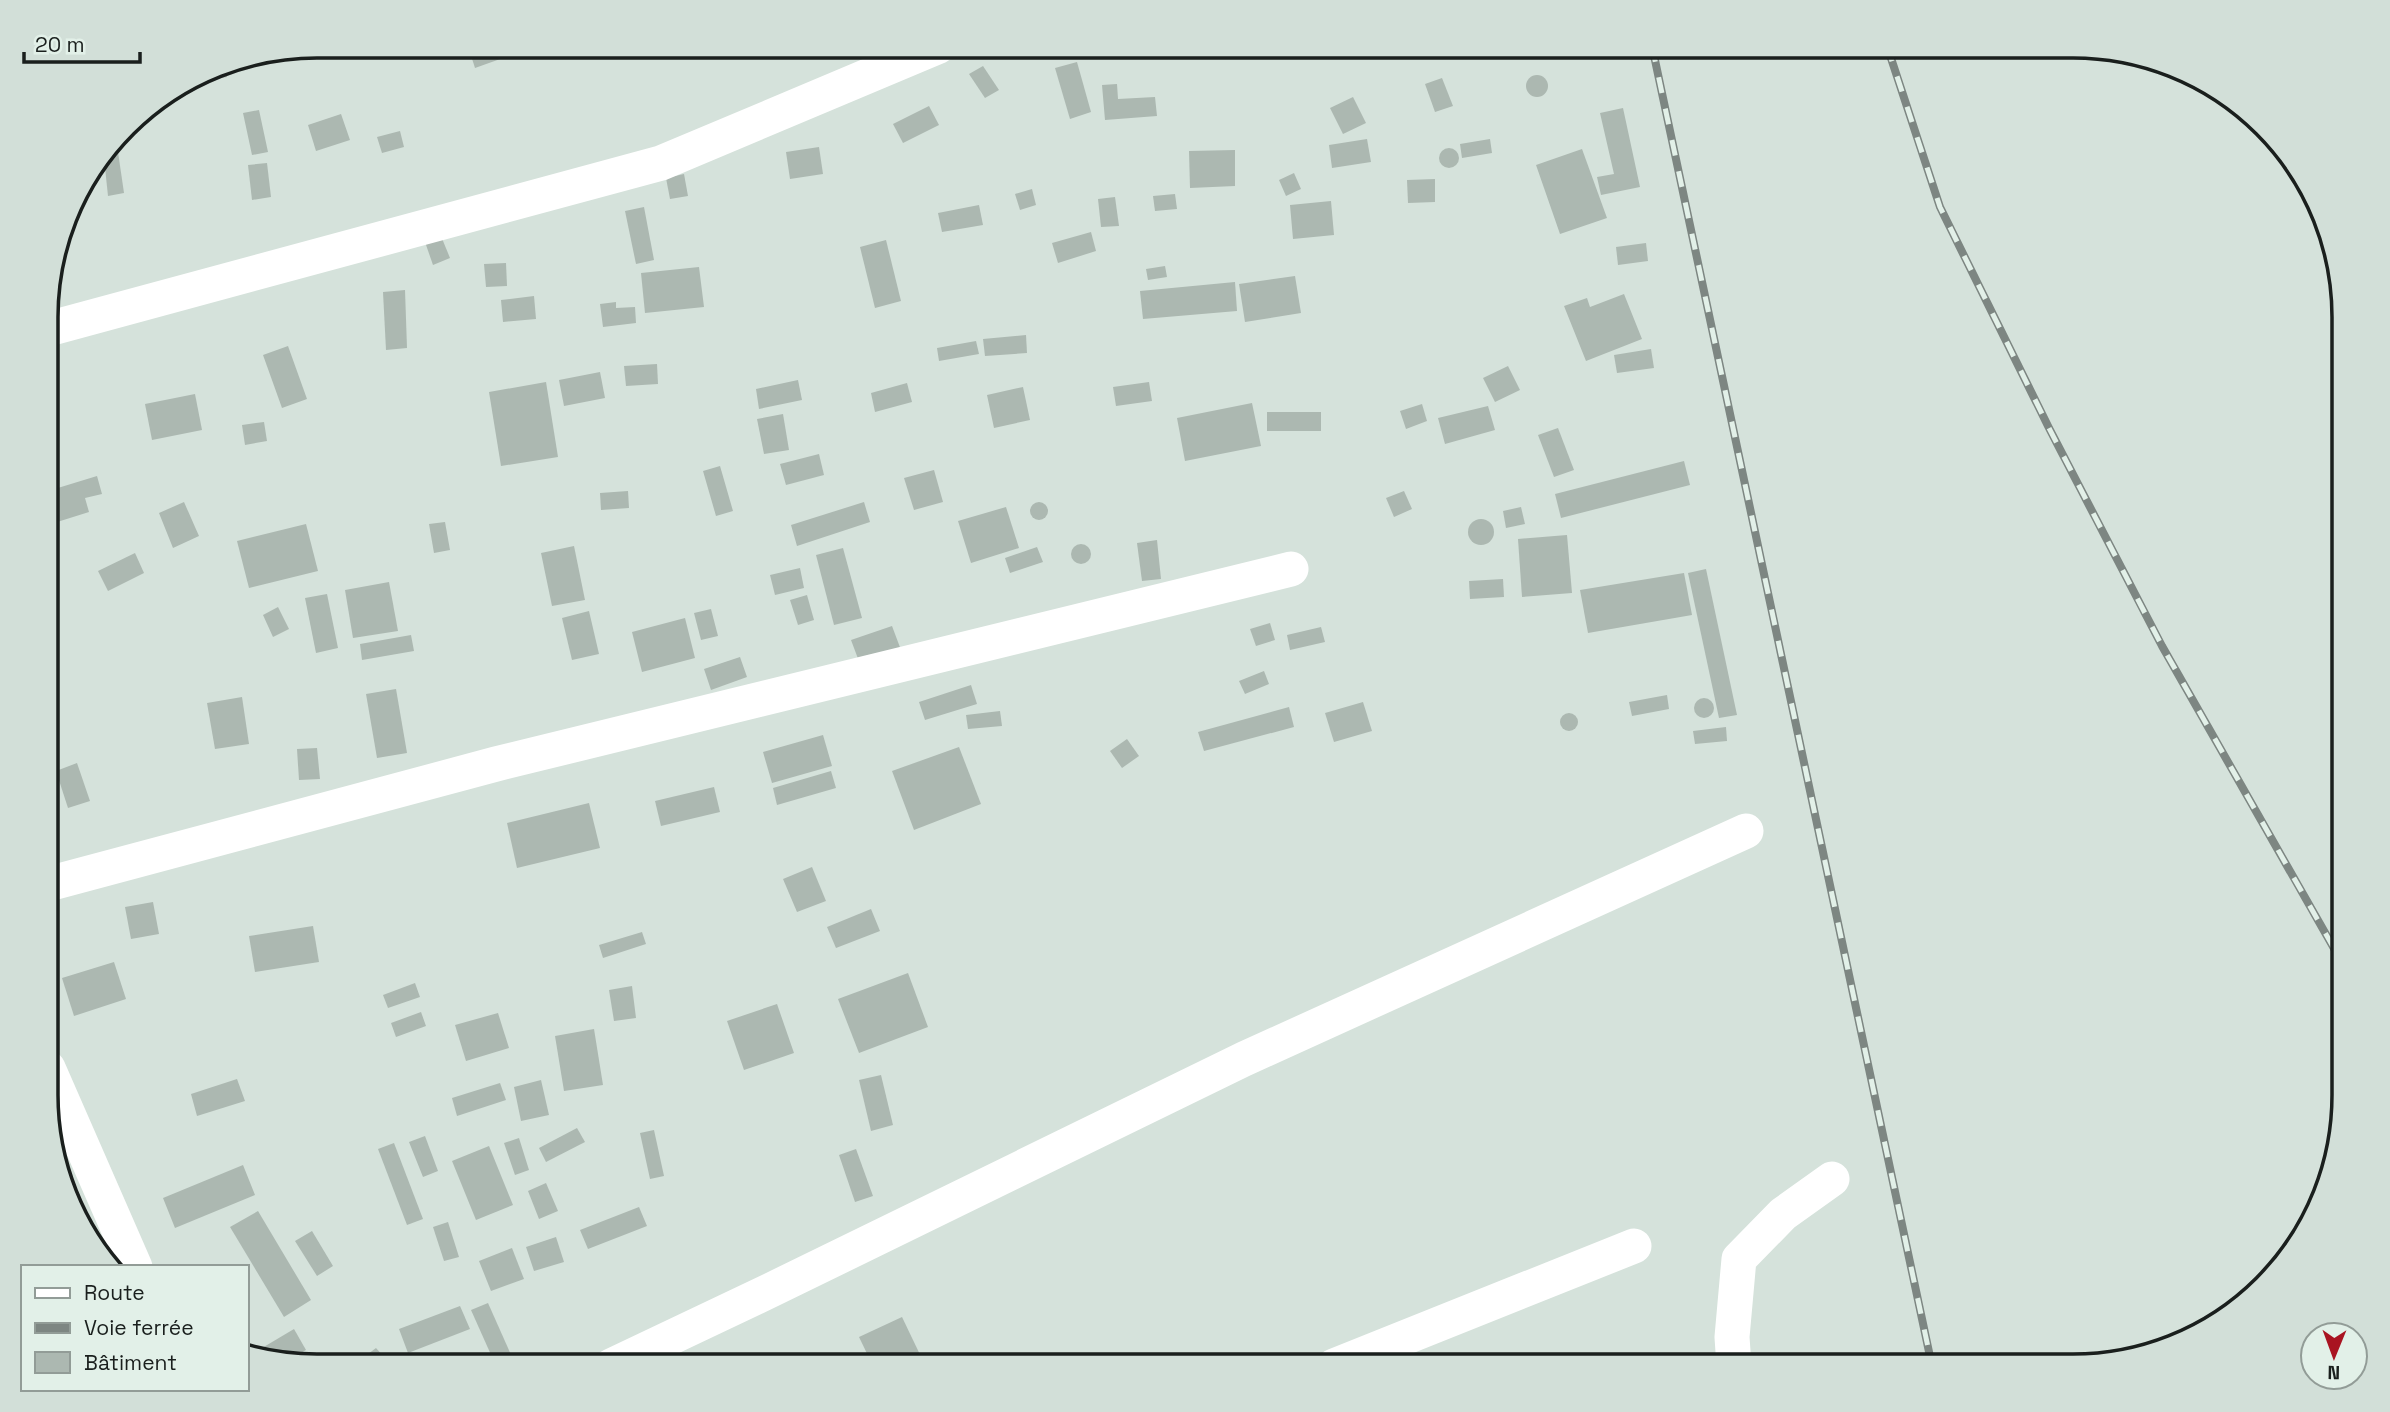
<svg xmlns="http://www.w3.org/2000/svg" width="2390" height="1412" viewBox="0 0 2390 1412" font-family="'Space Grotesk',sans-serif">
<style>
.building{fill:#acb8b1}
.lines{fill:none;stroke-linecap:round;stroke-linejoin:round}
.minor{stroke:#fff;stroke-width:35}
.rail-casing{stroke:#7d8682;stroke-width:8}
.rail{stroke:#e2f0e8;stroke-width:5;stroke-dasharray:16;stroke-linecap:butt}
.rim{fill:none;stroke:#1a1f1d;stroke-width:3.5}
</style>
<rect width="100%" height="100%" fill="#d5e2db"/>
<g class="building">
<polygon points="468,46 511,46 514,54 475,68"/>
<polygon points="673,46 716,46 716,48 675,55"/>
<polygon points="1077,62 1091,112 1070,119 1055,68"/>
<polygon points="224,64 227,77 183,85 214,66"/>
<polygon points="983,66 999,90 985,98 969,74"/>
<circle cx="1537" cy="86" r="11"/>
<polygon points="1442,78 1453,106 1435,112 1425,84"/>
<polygon points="1117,84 1118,99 1155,97 1157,116 1105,120 1102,85"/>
<polygon points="1353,97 1366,123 1343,134 1330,108"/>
<polygon points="929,106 939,125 903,143 893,124"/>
<polygon points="1623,108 1640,187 1601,195 1597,177 1614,174 1600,113"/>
<polygon points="259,110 268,152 252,155 243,113"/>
<polygon points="341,114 350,140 316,151 308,125"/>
<polygon points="400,131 404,147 382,153 377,137"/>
<polygon points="1367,139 1371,162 1332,168 1329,145"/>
<polygon points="1490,139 1492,153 1462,158 1460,144"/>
<polygon points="819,147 823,174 790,179 786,152"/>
<circle cx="1449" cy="158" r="10"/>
<polygon points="1582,149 1607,218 1560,234 1536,165"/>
<polygon points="1235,150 1235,186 1190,188 1189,151"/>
<polygon points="118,152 124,193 108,196 104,158 106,154"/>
<polygon points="267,163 271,197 252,200 248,165"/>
<polygon points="1294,173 1301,189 1286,196 1279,180"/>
<polygon points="684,174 688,196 670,199 666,178"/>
<polygon points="1435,179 1435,202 1408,203 1407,180"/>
<polygon points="1032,189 1036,205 1020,210 1015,194"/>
<polygon points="1175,194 1177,209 1155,211 1153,196"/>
<polygon points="1115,197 1119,226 1101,227 1098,199"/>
<polygon points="1331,201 1334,235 1293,239 1290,205"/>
<polygon points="979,205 983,225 942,232 938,213"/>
<polygon points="644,207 654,260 636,264 625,211"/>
<polygon points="1091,232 1096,251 1058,263 1052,243"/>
<polygon points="441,236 450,258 433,265 425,242"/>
<polygon points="886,240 901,301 875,308 860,247"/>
<polygon points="1646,243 1648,261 1618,265 1616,247"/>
<polygon points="506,263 507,286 486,287 484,264"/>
<polygon points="1165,266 1167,277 1148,280 1146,269"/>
<polygon points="699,267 704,307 645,313 641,273"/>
<polygon points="1295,276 1301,313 1245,322 1239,284"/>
<polygon points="1235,282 1237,311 1143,319 1140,291"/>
<polygon points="405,290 407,348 386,350 383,292"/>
<polygon points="1624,294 1642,339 1586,361 1564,306 1587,298 1590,307"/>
<polygon points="534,296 536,319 503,322 501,300"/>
<polygon points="616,302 616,308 635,307 636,323 603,327 600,304"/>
<polygon points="1026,335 1027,353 985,356 983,339"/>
<polygon points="976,341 979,354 939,361 937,348"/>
<polygon points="288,346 307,399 282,408 263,355"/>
<polygon points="1651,349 1654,368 1617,373 1614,355"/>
<polygon points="657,364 658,384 626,386 624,366"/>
<polygon points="1508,366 1520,390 1495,402 1483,378"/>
<polygon points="600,372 605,398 564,406 559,380"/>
<polygon points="798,380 802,400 759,409 756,389"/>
<polygon points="546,382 558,457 501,466 489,392"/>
<polygon points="1149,382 1152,401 1116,406 1113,387"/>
<polygon points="907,383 912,402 875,412 871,393"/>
<polygon points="1023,387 1030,420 994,428 987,395"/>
<polygon points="195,394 202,430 152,440 145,404"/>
<polygon points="1252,403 1261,446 1185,461 1177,418"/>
<polygon points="1422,404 1427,421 1406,429 1400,411"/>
<polygon points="1488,406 1495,430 1445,444 1438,418"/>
<rect x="1267" y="412" width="54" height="19"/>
<polygon points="783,414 789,450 764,454 757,419"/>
<polygon points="264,422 267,441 245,445 242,425"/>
<polygon points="1558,428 1574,470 1554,477 1538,435"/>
<polygon points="819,454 824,475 786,485 780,464"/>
<polygon points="1684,461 1690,485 1561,518 1555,494"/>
<polygon points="720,466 733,511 716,516 703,471"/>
<polygon points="934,470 943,502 914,510 904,478"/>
<polygon points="97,476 102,494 85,498 89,512 54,523 48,504 48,491"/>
<polygon points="628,491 629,508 601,510 600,493"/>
<polygon points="1404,491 1412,509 1394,517 1386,498"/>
<circle cx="1039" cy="511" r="9"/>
<polygon points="184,502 199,536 173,548 159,513"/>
<polygon points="864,502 870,522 797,546 791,525"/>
<polygon points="1006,507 1019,548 971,563 958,521"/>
<polygon points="1521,507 1525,524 1506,528 1503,511"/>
<circle cx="1481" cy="532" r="13"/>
<polygon points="445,522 450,550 434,553 429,524"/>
<polygon points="306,524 318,571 249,588 237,541"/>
<polygon points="1567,535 1572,593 1522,597 1518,539"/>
<polygon points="1157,540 1161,579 1142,581 1137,543"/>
<circle cx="1081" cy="554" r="10"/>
<polygon points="574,546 585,600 552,606 541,553"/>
<polygon points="1037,547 1043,562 1010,573 1005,558"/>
<polygon points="843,548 862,618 834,625 816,555"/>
<polygon points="135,553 144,573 108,591 98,571"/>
<polygon points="800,568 804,588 775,595 770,575"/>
<polygon points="1706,569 1737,715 1719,718 1688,573"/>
<polygon points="1684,573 1692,615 1588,633 1580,590"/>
<polygon points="1503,579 1504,597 1470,599 1469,581"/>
<polygon points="389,582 398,631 353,638 345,590"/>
<polygon points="327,594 338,648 316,653 305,598"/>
<polygon points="807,595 814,620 798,625 790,600"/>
<polygon points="278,607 289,629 273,637 263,615"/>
<polygon points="711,609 718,636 701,640 694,613"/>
<polygon points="589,611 599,654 572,660 562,618"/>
<polygon points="685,618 695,658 642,672 632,632"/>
<polygon points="1270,623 1275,640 1256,646 1250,629"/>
<polygon points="892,626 901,650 860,664 851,640"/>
<polygon points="1321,627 1325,642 1290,650 1287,635"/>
<polygon points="411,635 414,651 362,660 360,644"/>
<polygon points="740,657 747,677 711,690 704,669"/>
<polygon points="1264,671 1269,684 1245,694 1239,681"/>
<polygon points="971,685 977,704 925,720 919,702"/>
<polygon points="396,689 407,753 377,758 366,694"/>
<polygon points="1667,695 1669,709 1632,716 1629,702"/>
<polygon points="242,697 249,744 215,749 207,703"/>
<circle cx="1704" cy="708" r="10"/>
<polygon points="1363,702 1372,731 1334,742 1325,713"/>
<polygon points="1289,707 1294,727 1204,751 1198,732"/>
<polygon points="1000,711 1002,726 968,729 966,715"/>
<circle cx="1569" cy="722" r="9"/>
<polygon points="1726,727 1727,741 1695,744 1693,731"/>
<polygon points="823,735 832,766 772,783 763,752"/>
<polygon points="1127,739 1139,756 1122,768 1110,751"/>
<polygon points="959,747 981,804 914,830 892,771"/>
<polygon points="317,748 320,779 299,780 297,749"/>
<polygon points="77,763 90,801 68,808 56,771"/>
<polygon points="831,771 836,788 777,805 773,788"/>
<polygon points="714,787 720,812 661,826 655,801"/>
<polygon points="589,803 600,848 517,868 507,823"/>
<polygon points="812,867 826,901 797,912 783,879"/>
<polygon points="153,902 159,934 131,939 125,907"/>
<polygon points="871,909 880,931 836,948 827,927"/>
<polygon points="313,926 319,962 255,972 249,936"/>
<polygon points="642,932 646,944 603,958 599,945"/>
<polygon points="114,962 126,999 74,1016 62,978"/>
<polygon points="908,973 928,1027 859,1053 838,999"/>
<polygon points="415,983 420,997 388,1008 383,995"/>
<polygon points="632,986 636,1018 614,1021 609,990"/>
<polygon points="777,1004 794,1053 744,1070 727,1021"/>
<polygon points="421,1012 426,1026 396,1037 391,1023"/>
<polygon points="498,1013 509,1048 466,1061 455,1025"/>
<polygon points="594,1029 603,1085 564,1091 555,1036"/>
<polygon points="881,1075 893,1125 871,1131 859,1080"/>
<polygon points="237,1079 245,1101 197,1116 191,1094"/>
<polygon points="541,1080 549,1115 521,1121 514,1087"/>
<polygon points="500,1083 506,1100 457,1116 452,1098"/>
<polygon points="577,1128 585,1142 546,1162 539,1148"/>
<polygon points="654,1130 664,1176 650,1179 640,1133"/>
<polygon points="425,1136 438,1171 423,1177 409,1142"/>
<polygon points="519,1138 529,1170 515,1175 504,1143"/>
<polygon points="394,1143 423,1219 407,1225 378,1149"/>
<polygon points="489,1146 513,1205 476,1220 452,1161"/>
<polygon points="856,1149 873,1196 855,1202 839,1155"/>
<polygon points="243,1165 255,1195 175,1228 163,1198"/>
<polygon points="546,1183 558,1211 539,1219 528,1191"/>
<polygon points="639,1207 647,1226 588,1249 580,1230"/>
<polygon points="258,1211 311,1300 284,1317 230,1227"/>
<polygon points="448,1222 459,1257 444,1261 433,1227"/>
<polygon points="312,1231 333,1266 317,1276 295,1241"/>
<polygon points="556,1237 564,1262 534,1271 526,1247"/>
<polygon points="512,1248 524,1279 491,1291 479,1261"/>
<polygon points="488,1303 516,1366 496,1366 471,1310"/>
<polygon points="460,1306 470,1329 408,1353 399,1329"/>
<polygon points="902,1317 924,1363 915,1366 873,1366 859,1337"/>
<polygon points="294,1329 306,1350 285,1362 247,1357"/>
<polygon points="376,1348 392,1366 366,1366 360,1360"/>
</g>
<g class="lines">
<g class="minor">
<polyline points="48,329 661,163 939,46"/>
<polyline points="48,884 496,764 1291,569"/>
<polyline points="48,1068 135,1267"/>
<polyline points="611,1366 771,1290 1244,1059 1746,831"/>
<polyline points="1334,1366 1634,1246"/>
<polyline points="1734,1366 1732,1337 1739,1259 1783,1214 1832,1179"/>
</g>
<g class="rail-casing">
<g id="rail">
<polyline points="1652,46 1932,1366"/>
<polyline points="1887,46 1940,207 2049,428 2162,646 2344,966"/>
</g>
</g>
<use href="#rail" class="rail"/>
</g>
<path d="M0 0H2390V1412H0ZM317 58H2073A259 259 0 0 1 2332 317V1095A259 259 0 0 1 2073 1354H317A259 259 0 0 1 58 1095V317A259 259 0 0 1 317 58Z" fill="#d2dfd8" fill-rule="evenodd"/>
<path class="rim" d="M317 58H2073A259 259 0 0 1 2332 317V1095A259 259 0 0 1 2073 1354H317A259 259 0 0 1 58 1095V317A259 259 0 0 1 317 58Z"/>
<rect x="21" y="1265" width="228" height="126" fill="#e2f0e8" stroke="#929c97" stroke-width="2"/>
<rect x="35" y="1288" width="35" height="10" fill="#ffffff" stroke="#929c97" stroke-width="2"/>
<text x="84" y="1300" font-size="21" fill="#1a1f1d">Route</text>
<rect x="35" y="1323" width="35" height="10" fill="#7d8682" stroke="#929c97" stroke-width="2"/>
<text x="84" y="1335" font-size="21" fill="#1a1f1d">Voie ferrée</text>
<rect x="35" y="1352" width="35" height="21" fill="#acb8b1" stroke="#929c97" stroke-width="2"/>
<text x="84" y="1370" font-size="21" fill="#1a1f1d">Bâtiment</text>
<g transform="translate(2334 1356) rotate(181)"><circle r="33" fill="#e2f0e8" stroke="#929c97" stroke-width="2"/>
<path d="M0-5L12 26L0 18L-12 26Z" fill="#a91321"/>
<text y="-10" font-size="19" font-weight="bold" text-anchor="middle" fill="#1a1f1d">N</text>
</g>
<path d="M24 52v10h116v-10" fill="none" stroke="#1a1f1d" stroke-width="3.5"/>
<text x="35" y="52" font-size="21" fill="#1a1f1d" stroke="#e2f0e8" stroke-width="5" paint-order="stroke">20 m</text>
</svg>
